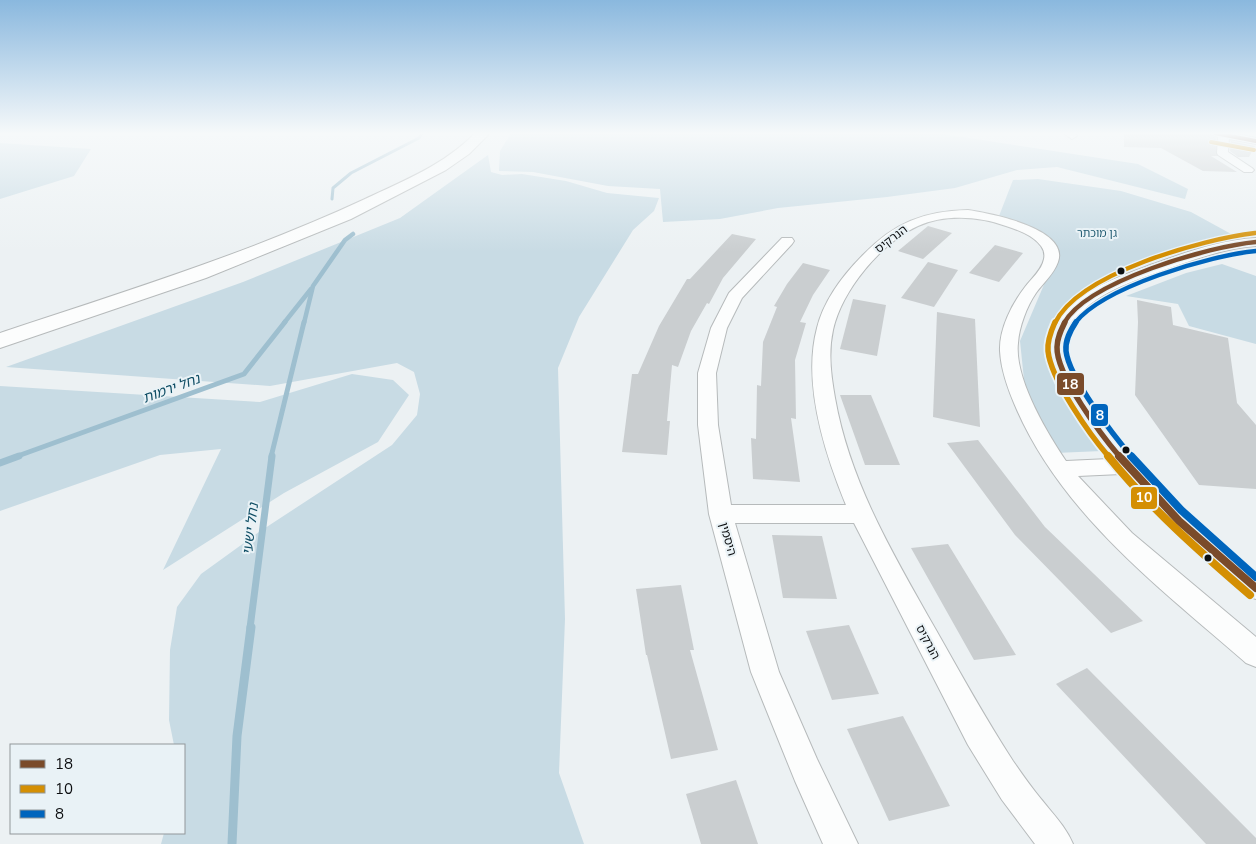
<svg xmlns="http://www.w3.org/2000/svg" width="1256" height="844" viewBox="0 0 1256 844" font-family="'Nunito Sans','Noto Sans Hebrew',sans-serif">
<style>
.green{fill:#c8dbe4}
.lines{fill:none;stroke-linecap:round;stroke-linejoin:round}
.stream-far4{stroke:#9ebfcf;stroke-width:3}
.stream-far3{stroke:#9ebfcf;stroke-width:4.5}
.stream-far2{stroke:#9ebfcf;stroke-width:5}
.stream-far1{stroke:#9ebfcf;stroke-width:7}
.stream{stroke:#9ebfcf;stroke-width:9}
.building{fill:#caced0}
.minor-casing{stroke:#b6babb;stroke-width:2}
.highway-casing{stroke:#b6babb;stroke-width:2}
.minor{fill:#fcfdfd;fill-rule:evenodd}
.highway{fill:#fcfdfd;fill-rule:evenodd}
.bus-1-far3-casing{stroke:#e9f2f6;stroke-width:5.5}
.bus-1-far2-casing{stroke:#e9f2f6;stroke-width:7}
.bus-1-far1-casing{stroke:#e9f2f6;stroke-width:9}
.bus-1-casing{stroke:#e9f2f6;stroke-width:11}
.bus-2-far3-casing{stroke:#e9f2f6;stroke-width:5.5}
.bus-2-far2-casing{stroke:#e9f2f6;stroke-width:7}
.bus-2-far1-casing{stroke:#e9f2f6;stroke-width:9}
.bus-2-casing{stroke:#e9f2f6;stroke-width:11}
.bus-3-far2-casing{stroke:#e9f2f6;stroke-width:7}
.bus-3-far1-casing{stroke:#e9f2f6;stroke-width:9}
.bus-3-casing{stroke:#e9f2f6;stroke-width:11}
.bus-1-far3{stroke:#7a4b2a;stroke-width:4}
.bus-1-far2{stroke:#7a4b2a;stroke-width:4.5}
.bus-1-far1{stroke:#7a4b2a;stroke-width:5.5}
.bus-1{stroke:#7a4b2a;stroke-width:8}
.bus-2-far3{stroke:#d48f03;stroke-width:4}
.bus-2-far2{stroke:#d48f03;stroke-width:4.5}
.bus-2-far1{stroke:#d48f03;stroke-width:5.5}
.bus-2{stroke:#d48f03;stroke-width:8}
.bus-3-far2{stroke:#0065bd;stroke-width:4.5}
.bus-3-far1{stroke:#0065bd;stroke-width:5.5}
.bus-3{stroke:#0065bd;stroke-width:8}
.bus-dot{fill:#0d0f11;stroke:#e9f2f6;stroke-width:2}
.labels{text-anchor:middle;stroke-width:4;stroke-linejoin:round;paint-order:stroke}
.far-park-label{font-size:11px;fill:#1d586f;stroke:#e9f2f6}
.street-label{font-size:12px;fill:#0d0f11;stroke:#e9f2f6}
.water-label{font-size:14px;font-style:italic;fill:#0f4d64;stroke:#e9f2f6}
.line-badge{stroke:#e9f2f6;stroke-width:2}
.badge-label{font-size:14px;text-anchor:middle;font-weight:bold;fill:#fff}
</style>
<rect width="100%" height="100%" fill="#ecf1f3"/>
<g class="green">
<polygon points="511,133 936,133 1138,164 1188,189 1185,199 1057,167 1017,170 955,188 887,197 778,208 720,219 663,222 660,189 608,186 533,172 499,171 500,151"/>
<polygon points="0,143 91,149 74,176 0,199"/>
<polygon points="488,155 491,172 502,175 522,174 566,181 607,193 659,198 654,211 633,230 579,317 558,368 565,619 559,773 584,844 161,844 164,833 184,833 184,745 174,745 169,720 170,650 177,607 201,574 259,532 392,445 417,415 420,394 414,372 397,363 270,386 6,367 243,282 400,218"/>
<polygon points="1038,179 1121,191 1191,212 1233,235 1110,276 1076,295 1051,345 1052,361 1062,395 1088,435 1102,451 1055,453 1026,399 1020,341 1057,254 1042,235 999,216 1013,180"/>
<polygon points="1222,264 1256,276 1256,344 1189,326 1178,304 1126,296 1186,273"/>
<polygon points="352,374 393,380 409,395 378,442 284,493 163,570 221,449 160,455 0,511 0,386 260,402"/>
</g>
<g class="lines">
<polyline class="stream-far4" points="332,199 333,188 351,173 419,138 422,133"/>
<g class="stream-far3">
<polyline points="284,323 311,289"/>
<polyline points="304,323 313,286 345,240 353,234"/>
</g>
<g class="stream-far2">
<polyline points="15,457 244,374 285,322"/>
<polyline points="271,457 304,322"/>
</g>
<g class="stream-far1">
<polyline points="0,463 19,456"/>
<polyline points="250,628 272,456"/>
</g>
<polyline class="stream" points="232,844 237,736 251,627"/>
</g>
<g class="building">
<polygon points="1124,133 1206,133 1216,138 1217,156 1211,156 1237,172 1203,171 1161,148 1124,147"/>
<polygon points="1231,141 1255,146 1249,157 1238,157 1230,151"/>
<polygon points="928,226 952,233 923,259 898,251"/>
<polygon points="732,234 756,239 723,278 709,304 707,303 691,331 678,367 672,365 667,421 670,421 667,455 622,452 632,374 638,374 659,326 687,279 690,279"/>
<polygon points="995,245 1023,253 999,282 969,273"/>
<polygon points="928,262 958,270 934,307 901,298"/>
<polygon points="803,263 830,270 813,295 800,322 806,323 795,360 796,419 791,418 800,482 753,479 751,438 756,439 757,385 761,386 763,342 777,307 774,306 787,284"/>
<polygon points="853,299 886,305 877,356 840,349"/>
<polygon points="1137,300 1171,307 1173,325 1228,338 1237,403 1256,425 1256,489 1199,485 1135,395 1138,322"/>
<polygon points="937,312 975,319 980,427 933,417"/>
<polygon points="840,395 871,395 900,465 865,465"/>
<polygon points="978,440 1045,527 1143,621 1111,633 1015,535 947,443"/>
<polygon points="772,535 822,536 837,599 783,598"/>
<polygon points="948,544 1016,655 974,660 911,548"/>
<polygon points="681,585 694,650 690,650 718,750 671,759 647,655 646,655 636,589"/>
<polygon points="849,625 879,694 832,700 806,631"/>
<polygon points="1087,668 1256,838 1256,844 1206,844 1056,684"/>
<polygon points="903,716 950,806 889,821 847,729"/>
<polygon points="736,780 758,844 701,844 686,794"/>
</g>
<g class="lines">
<g class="minor-casing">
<g id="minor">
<polygon points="1063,133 1075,133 1077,136 1072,139"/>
<polygon points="1208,133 1232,133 1256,138 1256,144 1229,139 1228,152 1252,168 1254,170 1252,172 1244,172 1218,155 1217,153 1218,137"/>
<path d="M968,210C988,213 1070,228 1058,262C1054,274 1043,283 1036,293C1027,306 1019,327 1018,343C1014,378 1047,433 1066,461L1109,459C1092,437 1046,374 1048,347C1052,298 1116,278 1153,264C1187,252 1220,240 1256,238V246C1217,249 1183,264 1147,276C1114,288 1072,305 1066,343C1064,358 1074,374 1081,386C1123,462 1189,518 1256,573V599L1247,596C1203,557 1160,518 1121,474L1078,476L1132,533L1256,637V667L1246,663C1160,588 1064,516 1017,410C1009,392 1001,371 1000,351C999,329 1012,304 1025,287C1031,279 1042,270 1044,259C1045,254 1044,250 1041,246C1033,235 1018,230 1006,226C979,216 944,214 918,226C881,243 842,290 833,330C828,353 831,375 835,398C850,483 894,556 936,630C961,674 985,718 1013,761C1022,774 1031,787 1041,799C1053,814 1066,827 1073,844H1035L1002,800L968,745L854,523H735L779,672L817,759L858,844H823L795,781L751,672L709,514L698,425V373L711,328L729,293L782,238H792L794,241L792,244L742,298L727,328L716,373L718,425L731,505H846C825,454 802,384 817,328C824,300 843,275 863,255C894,223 923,211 968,210Z"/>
</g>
</g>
<g class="highway-casing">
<path id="highway" d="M475,133H490L469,154L446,170L351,219L206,278L0,348V333C123,292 247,254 365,199C403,181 446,164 475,133Z"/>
</g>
<use href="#minor" class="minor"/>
<use href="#highway" class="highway"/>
<g class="bus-1-far3-casing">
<polyline id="bus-1-far3" points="1215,133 1256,141"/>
</g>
<g class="bus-1-far2-casing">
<path id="bus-1-far2" d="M1064,323C1088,281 1210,246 1256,242"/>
</g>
<g class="bus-1-far1-casing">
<path id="bus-1-far1" d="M1065,322C1061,330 1057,338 1057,347C1056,375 1102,436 1120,457"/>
</g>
<g class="bus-1-casing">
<polyline id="bus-1" points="1119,456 1179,521 1256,588"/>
</g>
<g class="bus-2-far3-casing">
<polyline id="bus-2-far3" points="1211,142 1254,150"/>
</g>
<g class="bus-2-far2-casing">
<path id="bus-2-far2" d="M1055,323C1079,273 1203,239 1255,233"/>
</g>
<g class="bus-2-far1-casing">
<path id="bus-2-far1" d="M1055,322C1051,331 1047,341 1048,351C1051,380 1090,435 1109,457"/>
</g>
<g class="bus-2-casing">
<path id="bus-2" d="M1108,456C1150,508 1200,552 1250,595"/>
</g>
<g class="bus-3-far2-casing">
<path id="bus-3-far2" d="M1075,323C1103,287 1211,255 1256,251"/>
</g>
<g class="bus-3-far1-casing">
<path id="bus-3-far1" d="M1076,322C1070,331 1065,340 1066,351C1069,378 1114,436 1132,457"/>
</g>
<g class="bus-3-casing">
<polyline id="bus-3" points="1131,456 1181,510 1256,577"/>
</g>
<use href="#bus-1-far3" class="bus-1-far3"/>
<use href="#bus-1-far2" class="bus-1-far2"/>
<use href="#bus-1-far1" class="bus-1-far1"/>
<use href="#bus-1" class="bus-1"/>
<use href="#bus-2-far3" class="bus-2-far3"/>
<use href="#bus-2-far2" class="bus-2-far2"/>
<use href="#bus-2-far1" class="bus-2-far1"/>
<use href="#bus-2" class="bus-2"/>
<use href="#bus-3-far2" class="bus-3-far2"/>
<use href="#bus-3-far1" class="bus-3-far1"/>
<use href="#bus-3" class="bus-3"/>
</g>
<linearGradient id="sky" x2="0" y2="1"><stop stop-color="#8ab8de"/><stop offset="0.53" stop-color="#f6f9fa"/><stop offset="1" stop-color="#f6f9fa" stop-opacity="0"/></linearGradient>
<rect width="1256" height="252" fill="url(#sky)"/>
<g class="bus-dot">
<circle cx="1121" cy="271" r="4.5"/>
<circle cx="1126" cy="450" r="4.5"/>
<circle cx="1208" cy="558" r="4.5"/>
</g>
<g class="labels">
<g class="far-park-label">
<text x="1097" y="237">גן מוכתר</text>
</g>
<g class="street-label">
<text transform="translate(891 239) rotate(-38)" y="4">הנרקיס</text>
<text transform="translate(728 539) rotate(74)" y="4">היסמין</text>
<text transform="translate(928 642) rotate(62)" y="4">הנרקיס</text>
</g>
<g class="water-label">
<text transform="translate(171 388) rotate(-20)" y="5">נחל ירמות</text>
<text transform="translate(250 529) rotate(-83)" y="5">נחל ישעי</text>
</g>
</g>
<g class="line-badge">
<rect x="1056" y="372" width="29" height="24" rx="5" fill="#7a4b2a"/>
<rect x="1090" y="403" width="19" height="24" rx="5" fill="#0065bd"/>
<rect x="1130" y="486" width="28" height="24" rx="5" fill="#d48f03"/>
</g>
<g class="badge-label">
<text x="1070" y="389">18</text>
<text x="1100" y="420">8</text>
<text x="1144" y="502">10</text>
</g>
<rect x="10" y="744" width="175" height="90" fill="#e9f2f6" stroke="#91979a"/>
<rect x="20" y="760" width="25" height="8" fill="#7a4b2a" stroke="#91979a"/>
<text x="55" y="769" font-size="15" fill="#0d0f11">18</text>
<rect x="20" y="785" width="25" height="8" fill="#d48f03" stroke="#91979a"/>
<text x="55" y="794" font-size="15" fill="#0d0f11">10</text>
<rect x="20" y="810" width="25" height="8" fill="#0065bd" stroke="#91979a"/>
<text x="55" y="819" font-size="15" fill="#0d0f11">8</text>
</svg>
